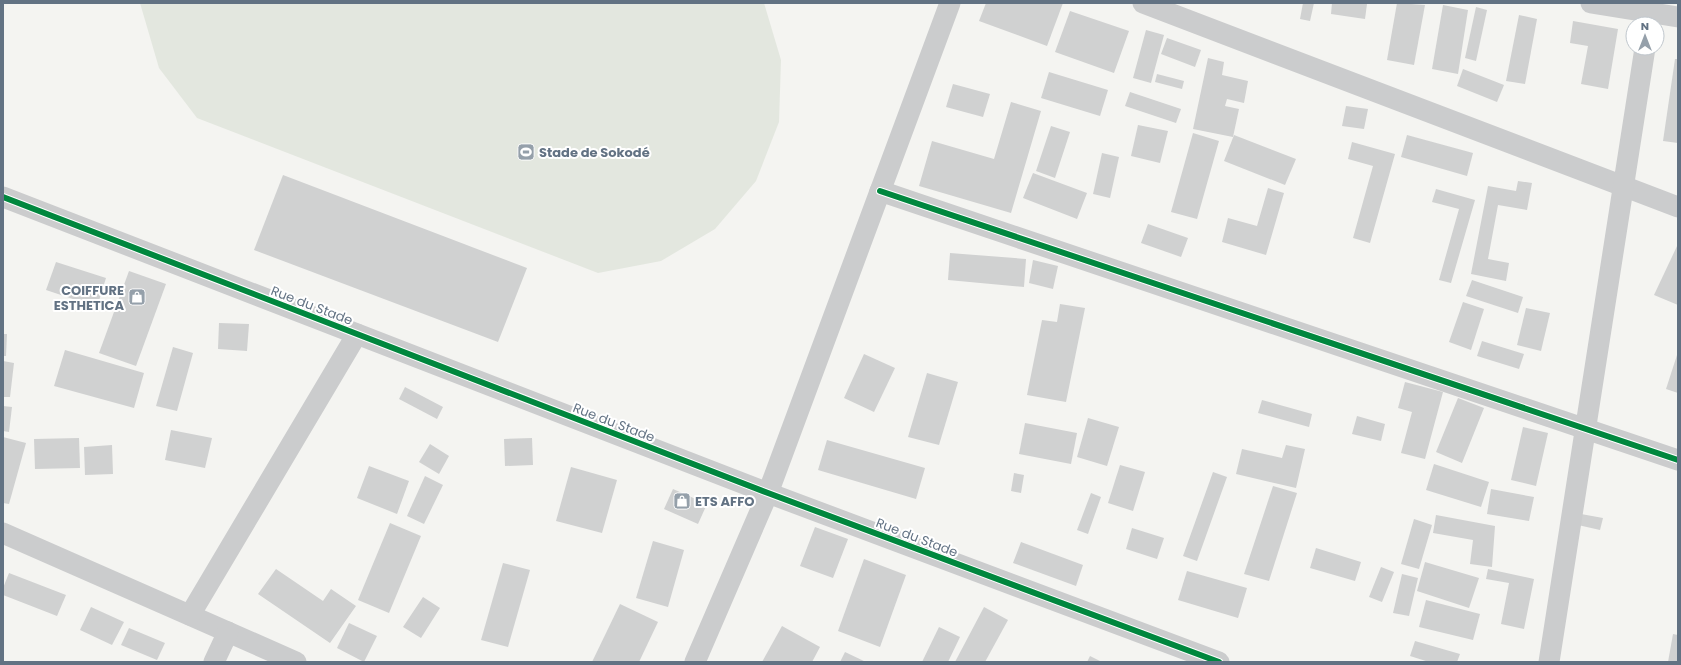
<svg xmlns="http://www.w3.org/2000/svg" width="1681" height="665" viewBox="0 0 1681 665" font-family="Poppins,sans-serif">
<style>
.green{fill:#e3e7df}
.building{fill:#d0d1d1}
.lines{fill:none;stroke-linecap:round;stroke-linejoin:round}
.street{stroke:#cbcccd;stroke-width:21}
.cycleway-casing{stroke:#fff;stroke-width:8}
.cycleway{stroke:#00873e;stroke-width:6}
.labels{text-anchor:middle;stroke-width:4;stroke-linejoin:round;paint-order:stroke}
.poi-label{font-size:13px;font-weight:bold;fill:#627283;stroke:#fff;text-anchor:start}
.street-label{font-size:13px;fill:#627283;stroke:#fff}
</style>
<rect width="100%" height="100%" fill="#f4f4f1"/>
<polygon class="green" points="140,3 764,3 781,60 779,122 756,181 715,229 661,261 598,273 197,118 159,68"/>
<g class="building">
<polygon points="986,3 1063,3 1047,46 979,21"/>
<polygon points="1303,3 1314,3 1310,21 1300,19"/>
<polygon points="1332,3 1367,4 1365,19 1331,14"/>
<polygon points="1397,3 1425,5 1414,65 1387,60"/>
<polygon points="1443,5 1468,10 1458,74 1432,69"/>
<polygon points="1476,7 1487,10 1476,61 1465,58"/>
<polygon points="1070,11 1129,31 1114,73 1055,52"/>
<polygon points="1519,15 1537,19 1525,84 1506,81"/>
<polygon points="1573,21 1618,29 1608,89 1581,84 1588,46 1570,43"/>
<polygon points="1146,30 1164,35 1151,83 1133,78"/>
<polygon points="1167,38 1201,50 1195,67 1161,54"/>
<polygon points="1208,58 1224,62 1222,75 1248,81 1244,103 1227,99 1225,106 1239,109 1233,137 1193,129"/>
<polygon points="1675,59 1678,59 1678,143 1663,141"/>
<polygon points="1463,69 1504,85 1497,102 1457,86"/>
<polygon points="1049,72 1108,90 1100,116 1041,98"/>
<polygon points="1157,74 1184,81 1182,89 1155,82"/>
<polygon points="953,84 990,94 983,117 946,107"/>
<polygon points="1130,92 1181,109 1176,123 1125,106"/>
<polygon points="1011,102 1041,111 1011,213 919,186 932,141 994,159"/>
<polygon points="1346,106 1368,109 1364,129 1342,126"/>
<polygon points="1138,125 1168,131 1160,163 1131,156"/>
<polygon points="1051,126 1070,132 1055,178 1036,171"/>
<polygon points="1193,133 1219,141 1197,219 1171,212"/>
<polygon points="1234,135 1296,159 1285,185 1224,161"/>
<polygon points="1407,135 1473,153 1467,176 1401,157"/>
<polygon points="1352,142 1395,154 1370,243 1353,238 1373,166 1348,159"/>
<polygon points="1102,153 1119,157 1110,198 1093,194"/>
<polygon points="1033,173 1087,193 1077,219 1023,198"/>
<polygon points="283,175 527,268 498,342 254,250"/>
<polygon points="1518,181 1532,183 1527,210 1498,205 1488,259 1509,263 1506,281 1471,274 1488,186 1516,191"/>
<polygon points="1268,188 1284,193 1266,255 1222,242 1228,218 1257,226"/>
<polygon points="1436,189 1475,200 1451,283 1439,280 1459,209 1432,202"/>
<polygon points="1148,224 1188,238 1181,257 1141,243"/>
<polygon points="1678,244 1678,305 1654,295"/>
<polygon points="950,253 1026,259 1024,287 948,280"/>
<polygon points="1033,260 1058,266 1053,289 1029,283"/>
<polygon points="56,262 106,278 97,307 46,290"/>
<polygon points="129,271 166,284 136,366 99,353"/>
<polygon points="1472,280 1523,297 1518,313 1466,296"/>
<polygon points="1463,302 1484,309 1471,350 1449,342"/>
<polygon points="1060,304 1085,308 1066,402 1027,395 1042,320 1057,322"/>
<polygon points="1526,308 1550,313 1541,351 1517,345"/>
<polygon points="219,323 249,324 247,351 218,349"/>
<polygon points="3,334 7,334 6,356 3,356"/>
<polygon points="1482,341 1524,354 1519,369 1477,356"/>
<polygon points="173,347 193,353 177,411 156,406"/>
<polygon points="65,350 144,373 134,408 54,386"/>
<polygon points="1678,352 1678,393 1666,389"/>
<polygon points="864,354 895,368 874,412 844,398"/>
<polygon points="3,361 14,363 10,397 3,397"/>
<polygon points="927,373 958,382 939,445 908,437"/>
<polygon points="1405,382 1443,392 1425,459 1401,453 1412,412 1398,408"/>
<polygon points="405,387 443,407 437,419 399,399"/>
<polygon points="1458,398 1484,408 1462,463 1436,452"/>
<polygon points="1262,400 1312,414 1309,427 1258,413"/>
<polygon points="3,406 12,407 9,432 3,431"/>
<polygon points="1357,416 1385,424 1381,441 1352,434"/>
<polygon points="1088,418 1119,427 1107,466 1077,457"/>
<polygon points="1025,423 1077,433 1071,464 1019,454"/>
<polygon points="1523,427 1548,433 1536,486 1511,480"/>
<polygon points="171,430 212,438 205,468 165,460"/>
<polygon points="3,437 26,443 9,504 3,503"/>
<polygon points="79,438 80,468 35,469 34,439"/>
<polygon points="532,438 533,465 505,466 504,439"/>
<polygon points="827,440 925,468 916,499 818,470"/>
<polygon points="430,444 449,456 439,474 419,462"/>
<polygon points="112,445 113,474 85,475 84,447"/>
<polygon points="1286,445 1305,449 1296,488 1236,474 1242,449 1282,458"/>
<polygon points="1434,464 1489,482 1481,507 1426,490"/>
<polygon points="1120,465 1145,472 1133,511 1108,503"/>
<polygon points="369,466 409,481 397,514 357,498"/>
<polygon points="571,467 617,480 602,533 556,521"/>
<polygon points="1213,472 1227,477 1197,561 1183,556"/>
<polygon points="1014,473 1024,475 1021,493 1011,491"/>
<polygon points="425,476 443,485 424,524 407,516"/>
<polygon points="1273,486 1297,493 1269,581 1244,574"/>
<polygon points="673,489 707,504 698,524 664,509"/>
<polygon points="1491,489 1534,497 1529,521 1487,514"/>
<polygon points="1091,493 1101,497 1088,534 1077,530"/>
<polygon points="1581,514 1603,518 1600,530 1578,525"/>
<polygon points="1436,515 1495,526 1492,567 1470,564 1473,540 1433,533"/>
<polygon points="1414,519 1432,525 1419,569 1401,564"/>
<polygon points="390,523 421,536 389,613 358,600"/>
<polygon points="815,527 848,539 833,578 800,566"/>
<polygon points="1132,528 1164,538 1157,559 1126,549"/>
<polygon points="653,541 684,550 668,607 636,598"/>
<polygon points="1021,542 1083,565 1076,586 1013,563"/>
<polygon points="1316,548 1361,562 1355,581 1310,568"/>
<polygon points="864,559 906,575 880,647 838,631"/>
<polygon points="1425,562 1479,578 1469,608 1417,591"/>
<polygon points="503,563 530,570 508,647 481,640"/>
<polygon points="1381,567 1394,572 1382,602 1369,597"/>
<polygon points="276,569 323,601 331,589 356,606 330,643 258,594"/>
<polygon points="1488,569 1534,579 1524,629 1501,624 1509,583 1486,579"/>
<polygon points="1187,571 1247,588 1238,618 1178,600"/>
<polygon points="9,573 66,595 57,616 3,595 3,588"/>
<polygon points="1402,574 1418,578 1409,616 1393,613"/>
<polygon points="423,597 440,608 421,638 403,627"/>
<polygon points="1426,600 1480,614 1473,640 1419,627"/>
<polygon points="620,604 658,622 639,662 592,662"/>
<polygon points="91,607 124,622 112,645 80,630"/>
<polygon points="984,607 1008,620 985,662 955,662"/>
<polygon points="349,623 377,636 364,662 337,648"/>
<polygon points="782,626 820,647 812,662 762,662"/>
<polygon points="939,627 960,637 948,662 922,662"/>
<polygon points="129,628 165,643 157,660 121,645"/>
<polygon points="1673,634 1678,635 1678,662 1668,662"/>
<polygon points="1415,641 1460,654 1457,662 1429,662 1410,656"/>
<polygon points="845,652 866,662 840,662"/>
<polygon points="1090,656 1102,662 1087,662"/>
</g>
<g class="lines">
<g class="street">
<polyline points="1143,3 1678,207"/>
<polyline points="1591,3 1678,17"/>
<polyline points="880,191 1678,460"/>
<polyline points="3,197 768,493 1219,662"/>
<polyline points="3,533 296,662"/>
<polyline points="190,615 357,334"/>
<polyline points="214,662 228,632"/>
<polyline points="695,662 768,493 950,3"/>
<polyline points="1549,662 1645,48"/>
</g>
<g class="cycleway-casing">
<g id="cycleway">
<polyline points="880,191 1678,460"/>
<polyline points="3,197 768,493 1219,662"/>
</g>
</g>
<use href="#cycleway" class="cycleway"/>
</g>
<defs>
<g id="stadium-square" transform="scale(0.9)"><rect x="-9" y="-9" width="18" height="18" rx="4" fill="#95a0aa" stroke="#fff"/><path d="M0-5a6.5 5 0 1 0 0 10a6.5 5 0 1 0 0-10ZM-3.5-1.8h7v3.6h-7Z" fill="#fff"/></g>
<g id="shop-square" transform="scale(0.9)"><rect x="-9" y="-9" width="18" height="18" rx="4" fill="#95a0aa" stroke="#fff"/><path d="M-5-2.5h2.3a2.7 3.5 0 0 1 5.4 0H5L5.5 6h-11ZM-1.5-2.5h3a1.5 2.3 0 0 0-3 0Z" fill="#fff"/></g>
</defs>
<g fill-rule="evenodd">
<use href="#stadium-square" x="526" y="152"/>
<use href="#shop-square" x="137" y="297"/>
<use href="#shop-square" x="682" y="501"/>
</g>
<g class="labels">
<g class="poi-label">
<text x="539" y="157">Stade de Sokodé</text>
<text x="124" y="295" text-anchor="end">COIFFURE<tspan x="124" dy="15">ESTHETICA</tspan></text>
<text x="695" y="506">ETS AFFO</text>
</g>
<g class="street-label">
<text transform="translate(312 305) rotate(21)" y="5">Rue du Stade</text>
<text transform="translate(614 422) rotate(21)" y="5">Rue du Stade</text>
<text transform="translate(917 537) rotate(21)" y="5">Rue du Stade</text>
</g>
</g>
<rect width="1681" height="665" fill="none" stroke="#627283" stroke-width="8"/>
<g transform="translate(1645 36)"><circle r="19" fill="#ffffff" stroke="#c0c7cd"/>
<path d="M0-3L7 15L0 10L-7 15Z" fill="#95a0aa"/>
<text y="-6" font-size="11" font-weight="bold" text-anchor="middle" fill="#627283">N</text>
</g>
</svg>
